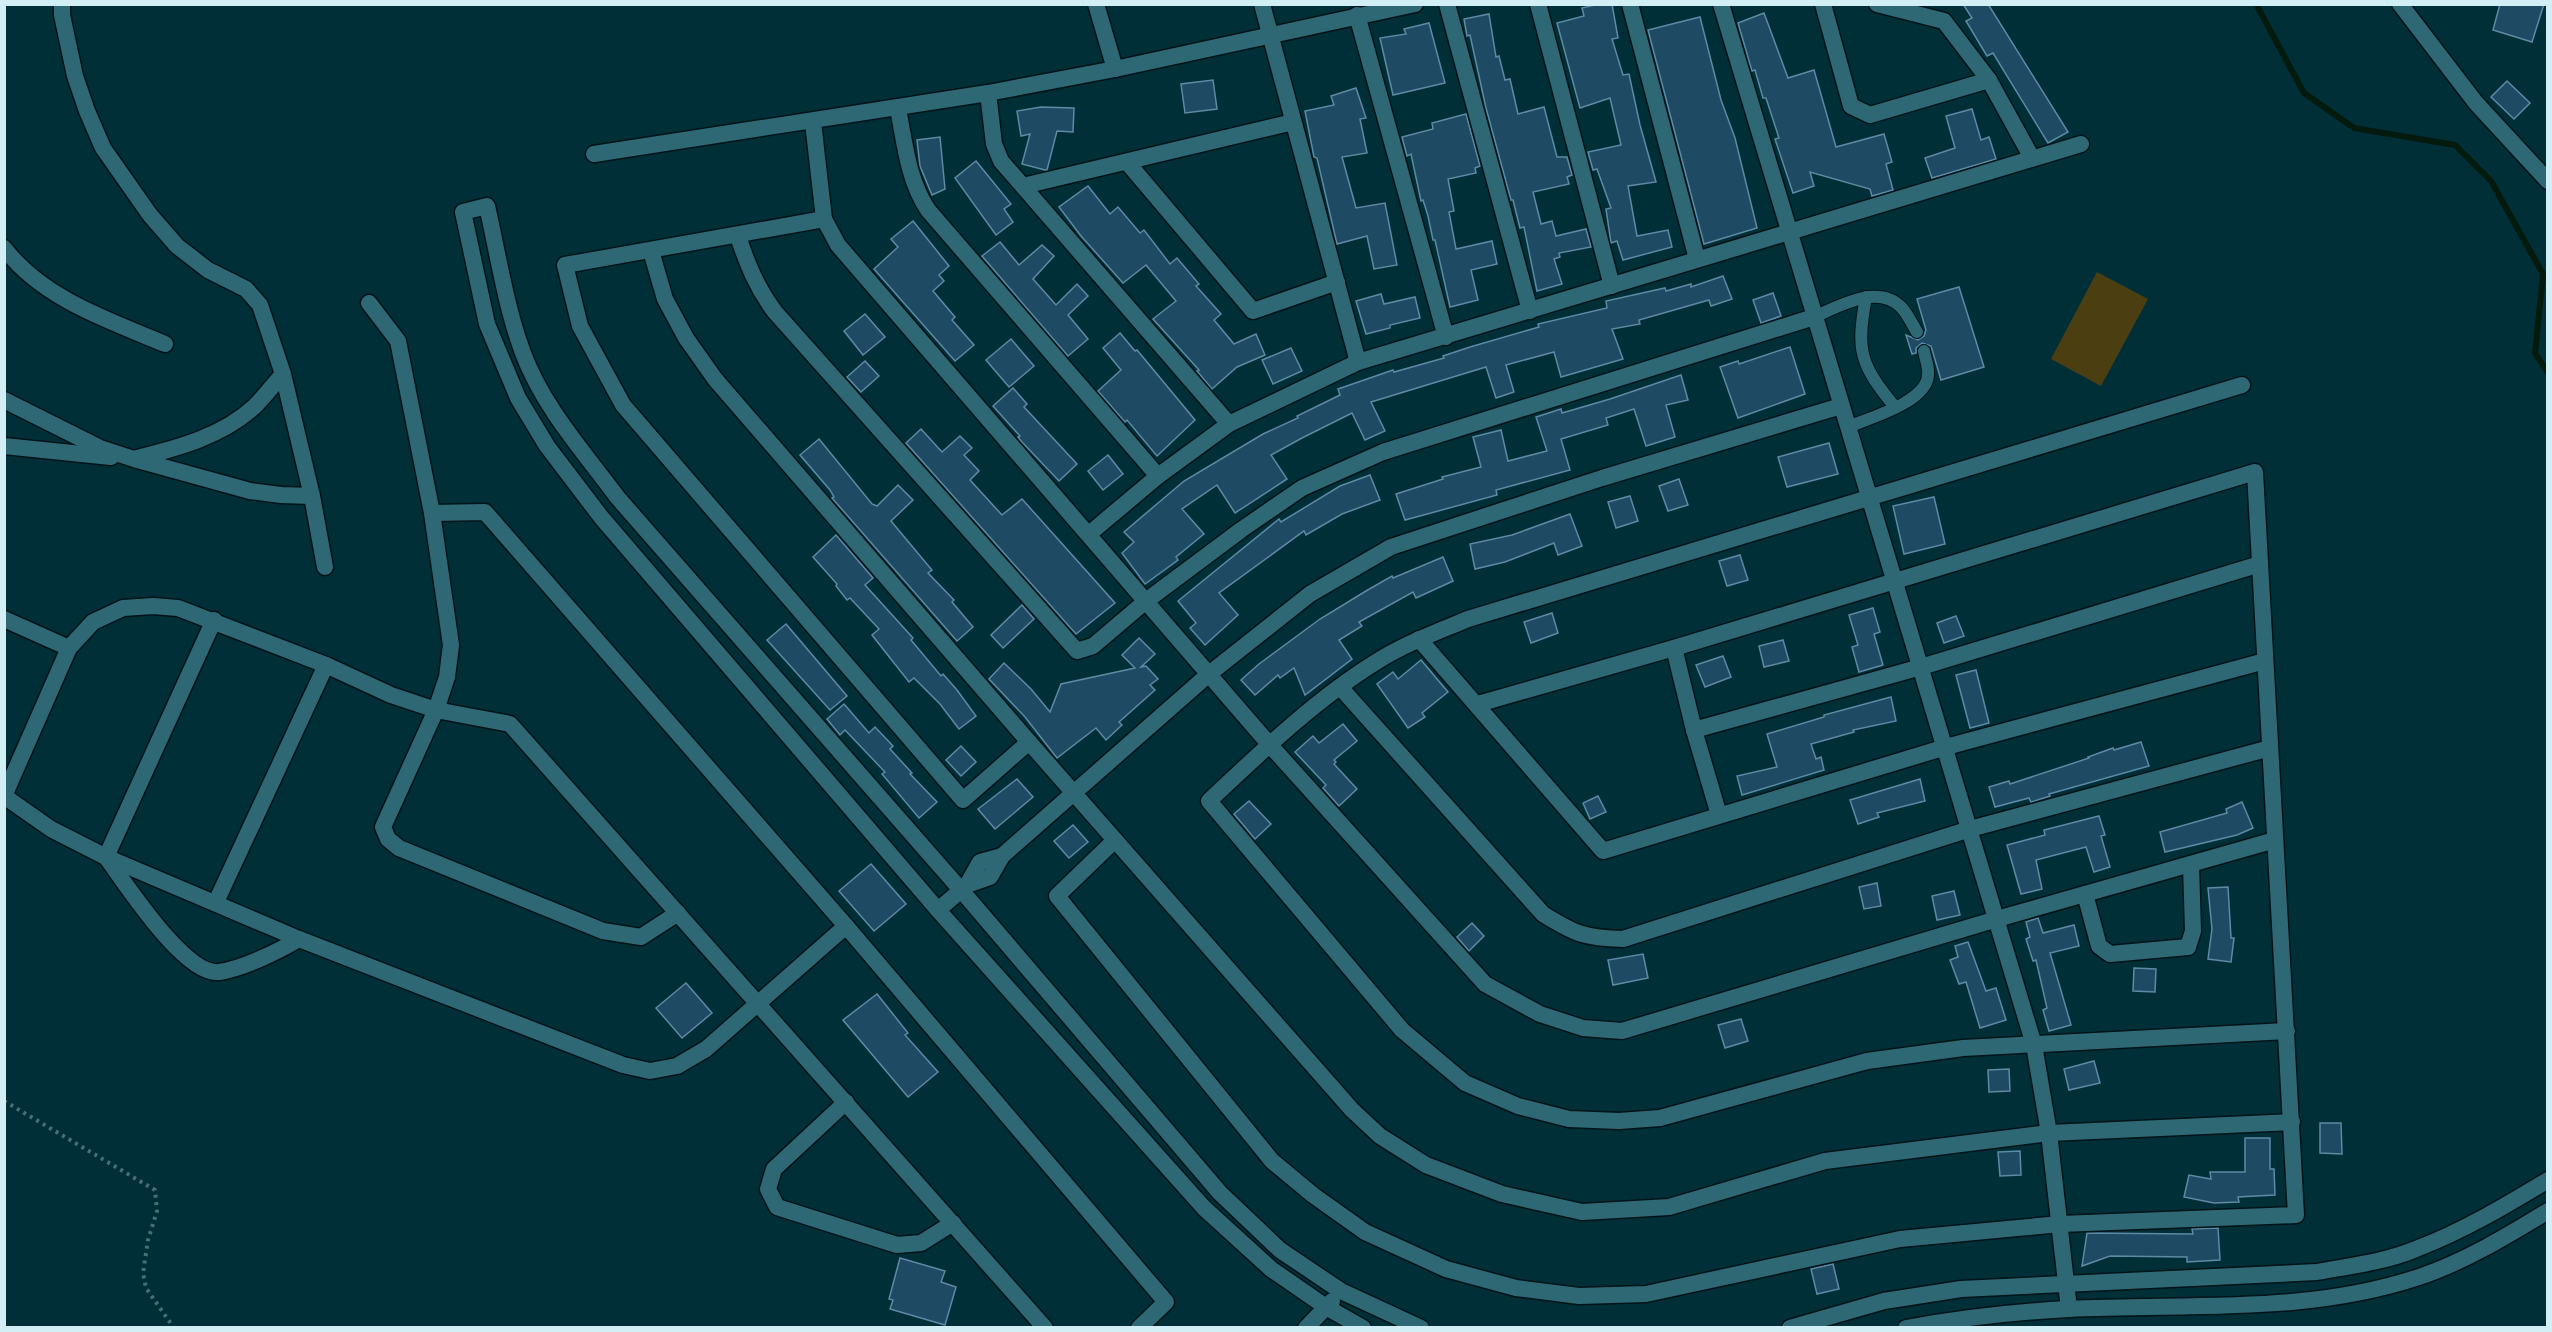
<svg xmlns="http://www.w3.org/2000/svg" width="2552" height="1332" viewBox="0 0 2552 1332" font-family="'Nunito Sans',sans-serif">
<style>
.green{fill:#4b3f12}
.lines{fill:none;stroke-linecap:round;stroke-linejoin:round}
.stream{stroke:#031a0c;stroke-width:6}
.building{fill:#1e4b63;stroke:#5d8aa4;stroke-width:1.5}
.service-casing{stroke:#031418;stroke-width:14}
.minor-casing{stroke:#031418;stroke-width:19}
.path{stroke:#466f77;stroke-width:4;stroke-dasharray:3 4.5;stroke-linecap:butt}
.service{stroke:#2e6875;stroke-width:12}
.minor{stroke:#2e6875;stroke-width:16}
</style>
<rect width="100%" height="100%" fill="#002f38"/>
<polygon class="green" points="2097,272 2148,299 2101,386 2051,359"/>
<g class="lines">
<polyline class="stream" points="2256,4 2304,93 2354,128 2455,145 2491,181 2543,274 2535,353 2548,373"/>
</g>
<g class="building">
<polygon points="1599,4 1612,4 1618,38 1612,39 1623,75 1629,74 1640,125 1656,182 1628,186 1637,236 1668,230 1672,247 1623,260 1617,241 1611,243 1606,209 1611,208 1597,169 1593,170 1588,152 1621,145 1610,98 1580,108 1557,23 1584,16 1582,8"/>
<polygon points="1963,4 1988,4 2068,132 2048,143 1993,53 1987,56 1966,21 1972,18"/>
<polygon points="2500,4 2544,4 2532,42 2493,30"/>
<polygon points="1764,13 1788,78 1814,70 1836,147 1884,134 1892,162 1886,164 1893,190 1872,196 1870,189 1810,172 1814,186 1793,193 1775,139 1779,138 1766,98 1763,98 1755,70 1752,71 1738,23"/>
<polygon points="1489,14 1496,57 1499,56 1505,80 1510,79 1518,114 1544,107 1557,157 1567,157 1572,175 1567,177 1569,184 1533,192 1541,224 1552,221 1556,236 1586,229 1591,247 1559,253 1560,257 1554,259 1562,284 1537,291 1524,227 1520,228 1513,200 1511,200 1486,108 1470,35 1467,36 1464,19"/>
<polygon points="1700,17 1721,100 1735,138 1757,228 1704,244 1648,30"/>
<polygon points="1429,23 1445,83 1393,95 1380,38 1406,34 1404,29"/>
<polygon points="1213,80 1217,109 1185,113 1181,84"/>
<polygon points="2507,81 2530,103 2514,119 2491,97"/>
<polygon points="1356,88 1366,118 1360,119 1367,153 1342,157 1356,208 1385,203 1397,265 1374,269 1367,236 1337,244 1317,158 1314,157 1305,111 1334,105 1331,96"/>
<polygon points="1041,107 1074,108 1073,132 1057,131 1047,170 1045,170 1022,164 1030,134 1021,136 1017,111"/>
<polygon points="1972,109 1981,140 1989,137 1996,159 1932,178 1925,158 1955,148 1946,116"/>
<polygon points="1466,114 1480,166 1475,168 1476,173 1448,179 1454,211 1449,212 1456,249 1492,241 1497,264 1471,270 1478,300 1450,307 1435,240 1433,240 1428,216 1423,200 1421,201 1411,154 1407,156 1402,137 1433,129 1432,123"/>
<polygon points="940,137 945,189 932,195 920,166 917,140"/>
<polygon points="976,161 1011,204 1004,209 1013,222 996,235 955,178"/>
<polygon points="1088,186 1110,214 1118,207 1140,233 1144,230 1170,264 1177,258 1199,284 1196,286 1221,314 1214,320 1234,344 1256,334 1265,355 1237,367 1212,389 1197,371 1199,370 1153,319 1176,301 1146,265 1123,283 1081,236 1059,207"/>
<polygon points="913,221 949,266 939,275 944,281 933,291 955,317 952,320 974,345 955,361 874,269 898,247 891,239"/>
<polygon points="1000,242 1019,265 1042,245 1054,256 1033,279 1056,305 1077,284 1088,296 1068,315 1088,339 1068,356 982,256"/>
<polygon points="1723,276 1732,299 1711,306 1709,300 1639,320 1640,324 1612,329 1623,359 1561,377 1554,352 1506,365 1514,392 1496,398 1486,367 1371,402 1385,431 1365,440 1352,413 1302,438 1271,455 1287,479 1235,513 1217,485 1182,509 1204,534 1176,557 1178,560 1145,584 1122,553 1134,542 1124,532 1184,481 1263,434 1298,418 1297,416 1340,395 1338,389 1393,370 1394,372 1444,358 1443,356 1470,347 1539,327 1538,324 1607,308 1606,301 1665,288 1666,291 1691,284 1691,287"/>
<polygon points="1959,287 1984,367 1941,380 1931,346 1922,343 1916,348 1916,353 1912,354 1906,335 1918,340 1924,336 1926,330 1917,299"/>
<polygon points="1773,293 1781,316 1761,323 1753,300"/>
<polygon points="1381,294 1384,304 1415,297 1420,318 1390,325 1390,328 1366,334 1356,301"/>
<polygon points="865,314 885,337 863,355 844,331"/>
<polygon points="1120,333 1135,351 1137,350 1195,420 1157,456 1127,420 1125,422 1098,391 1121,370 1103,348"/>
<polygon points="1011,339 1034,366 1009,387 986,360"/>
<polygon points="1790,347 1805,394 1738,418 1720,367 1738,361 1739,364"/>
<polygon points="1291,348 1302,371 1273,384 1262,360"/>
<polygon points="865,361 879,376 861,392 847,377"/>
<polygon points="1681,375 1688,400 1666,405 1675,437 1646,446 1634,409 1606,418 1608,425 1561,439 1570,470 1496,490 1497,495 1405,520 1396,494 1443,479 1442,477 1481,467 1473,437 1501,430 1508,461 1547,451 1536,417 1561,409 1562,413 1610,399"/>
<polygon points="1013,388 1027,404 1024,407 1077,464 1059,481 1021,441 1018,437 1020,436 993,406"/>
<polygon points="921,429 942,452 960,436 972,448 964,455 979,471 970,480 1002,515 1022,499 1115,603 1076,634 906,443"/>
<polygon points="819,439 872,504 877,506 898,485 913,500 891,521 932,570 928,573 954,600 952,602 973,627 957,641 832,498 834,497 830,490 800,455"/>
<polygon points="1829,443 1838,474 1787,487 1778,457"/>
<polygon points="1108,455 1123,474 1103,490 1088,471"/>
<polygon points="1370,475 1380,500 1342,514 1306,535 1304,531 1219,593 1238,615 1205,645 1190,628 1196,623 1178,601 1279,519 1281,522 1340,486"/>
<polygon points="1679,479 1688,505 1668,511 1659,486"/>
<polygon points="1630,496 1638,521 1616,528 1608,502"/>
<polygon points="1934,497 1945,544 1904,554 1893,506"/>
<polygon points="1570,514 1582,546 1558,555 1554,543 1505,562 1475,569 1470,544 1512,535"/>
<polygon points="836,535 873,578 865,585 913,638 911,640 941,676 943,674 957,690 976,716 959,729 940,704 914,678 909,682 872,635 879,629 850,598 847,600 836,586 837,584 813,557"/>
<polygon points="1740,555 1748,580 1727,586 1719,561"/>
<polygon points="1443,557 1453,581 1416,598 1413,592 1359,622 1362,626 1339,640 1352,659 1305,695 1294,668 1280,678 1278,675 1255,695 1241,680 1259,664 1320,619 1366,591 1392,576 1393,578"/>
<polygon points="1022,605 1034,619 1003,648 991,635"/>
<polygon points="1873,608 1880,632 1874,634 1883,665 1859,672 1852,647 1858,645 1849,615"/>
<polygon points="1552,613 1558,633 1531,643 1524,622"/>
<polygon points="1956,616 1964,636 1944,643 1937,623"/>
<polygon points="786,624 847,696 830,710 767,640"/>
<polygon points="1139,638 1155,654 1141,667 1146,666 1158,679 1150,685 1155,690 1119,722 1122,725 1106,740 1096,728 1057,758 1025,717 989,679 1004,663 1031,689 1050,712 1061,684 1135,668 1122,655"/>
<polygon points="1783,640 1789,661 1764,667 1759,646"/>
<polygon points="1723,656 1731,677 1705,687 1696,665"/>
<polygon points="1421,660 1448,692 1422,713 1425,717 1408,728 1377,684 1393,672 1398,679"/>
<polygon points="1976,670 1989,723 1970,728 1956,675"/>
<polygon points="1891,697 1896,721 1853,730 1854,732 1811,744 1816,759 1821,757 1824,770 1742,795 1737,776 1777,767 1767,734 1824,717 1824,715"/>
<polygon points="844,704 869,733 875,727 893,746 890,749 912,773 910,774 937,802 919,818 882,774 885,772 845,730 840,735 827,719"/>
<polygon points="1343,724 1357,741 1334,760 1336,762 1334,764 1357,789 1339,806 1323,788 1326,785 1295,752 1313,736 1319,743"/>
<polygon points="2141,742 2149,766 2049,794 2050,796 2031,802 2029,798 1995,807 1989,787 2009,781 2010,784 2089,758 2088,757 2113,748 2114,750"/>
<polygon points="961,746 976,762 961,776 946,760"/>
<polygon points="1017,779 1033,797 995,829 978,809"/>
<polygon points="1920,779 1925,801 1877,813 1879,817 1858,824 1850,800"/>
<polygon points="1598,796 1606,812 1590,819 1583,803"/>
<polygon points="1249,801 1271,824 1255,839 1234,814"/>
<polygon points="2242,802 2253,828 2237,835 2165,852 2160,832 2227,813 2226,809"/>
<polygon points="2099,816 2105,835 2101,836 2110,867 2094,872 2086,847 2036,860 2042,889 2021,894 2007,845 2045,835 2044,830"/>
<polygon points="1073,825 1088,842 1069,858 1054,841"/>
<polygon points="871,864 906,904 874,931 839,891"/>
<polygon points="1877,883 1881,906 1864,909 1859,887"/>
<polygon points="2228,887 2231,938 2234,938 2231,962 2208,959 2212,929 2208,888"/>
<polygon points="1954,891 1960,915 1937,920 1932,896"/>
<polygon points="2038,918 2043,933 2074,925 2079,946 2050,953 2071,1025 2049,1031 2043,1010 2047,1008 2036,960 2033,961 2026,939 2030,937 2026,922"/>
<polygon points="1472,923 1484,936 1469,951 1457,937"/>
<polygon points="1968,942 1986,991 1996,988 2006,1020 1980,1028 1966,982 1959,984 1950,960 1958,957 1955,946"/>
<polygon points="1643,954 1648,978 1613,985 1608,960"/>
<polygon points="2134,968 2156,969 2155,992 2133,991"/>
<polygon points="686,983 712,1013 682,1038 656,1008"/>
<polygon points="877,994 908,1033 905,1035 938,1072 908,1097 843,1020"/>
<polygon points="1741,1019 1748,1041 1725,1048 1718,1025"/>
<polygon points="2094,1061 2100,1083 2069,1090 2064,1069"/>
<polygon points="2009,1069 2010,1091 1989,1092 1988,1070"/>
<polygon points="2320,1123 2341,1123 2342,1154 2320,1153"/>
<polygon points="2245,1138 2270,1138 2270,1169 2274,1169 2275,1195 2238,1197 2239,1202 2214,1203 2184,1197 2189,1175 2211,1179 2210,1172 2245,1172"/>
<polygon points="2020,1151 2021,1175 2000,1176 1998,1152"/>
<polygon points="2218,1228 2220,1260 2187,1262 2187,1257 2110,1256 2082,1266 2087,1233 2193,1234 2192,1229"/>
<polygon points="900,1258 945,1271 941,1282 956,1287 945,1325 890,1309 893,1300 889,1299"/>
<polygon points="1833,1264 1839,1289 1817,1294 1811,1269"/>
</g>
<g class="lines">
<g class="service-casing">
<g id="service">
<path d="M1866,297C1856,352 1860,364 1895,407"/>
<path d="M1814,317C1839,306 1878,283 1902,308C1908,315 1912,324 1917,332"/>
<path d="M1848,427C1869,418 1927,402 1928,375C1929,367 1925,358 1924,351"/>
</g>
</g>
<g class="minor-casing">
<g id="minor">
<polyline points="1096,4 1115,69"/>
<polyline points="1262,4 1358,362"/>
<polyline points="1447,4 1530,311"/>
<polyline points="1538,4 1612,286"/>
<polyline points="1630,4 1697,259"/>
<polyline points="1721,4 2034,1045 2049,1133 2069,1309"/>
<polyline points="1823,4 1851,106 1870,115 1989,80"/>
<polyline points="1877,4 1944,21 1989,80 2032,158"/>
<polyline points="2400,4 2476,103 2548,181"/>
<polyline points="1357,15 1446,337"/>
<polyline points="988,93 994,144 1001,161 1229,424"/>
<path d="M898,109C905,144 908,180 928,210L1158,476"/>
<polyline points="813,122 824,219 838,245 1269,744 1485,984 1540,1014 1583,1028 1622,1031 1997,919 2275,840"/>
<polyline points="594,154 988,93 1115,69 1415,4"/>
<polyline points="1127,162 1253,311 1337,282"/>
<polyline points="1023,186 1293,122"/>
<polyline points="824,219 565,265 580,326 623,405 963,800 1029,742"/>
<path d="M738,236C747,264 757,288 775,312L1077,651L1093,646L1146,601L1241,530L1302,488L1383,452L1814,317"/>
<path d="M4,248C43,299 108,320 165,344"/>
<polyline points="651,251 665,299 686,338 715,379 1029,742 1352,1110 1380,1136 1426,1165 1502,1194 1582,1212 1669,1207 1825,1161 2049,1133 2292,1122"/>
<polyline points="369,303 398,341 432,513 451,645 447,677 436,710 383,827 388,839 399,848 603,931 641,937 678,913"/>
<path d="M2242,385L1468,619C1437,632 1404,644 1376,662C1315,700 1261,752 1209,801L1402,1030L1465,1083L1518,1106L1569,1119L1619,1121L1660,1118L1867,1061L1963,1048L2287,1031"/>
<polyline points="4,400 100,448 134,459 250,491 281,495 312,496 283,374 260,305 246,289 208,270 177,246 150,215 103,148 87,111 75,76 62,15 62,4"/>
<polyline points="4,446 111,457"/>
<path d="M137,458C178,448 223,436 255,406C265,396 274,384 283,374"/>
<polyline points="312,496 325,567"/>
<polyline points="432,513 485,512 846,926 1166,1302 1139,1328"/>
<polyline points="1089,534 1158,476 1229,424 1358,362 2081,144"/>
<polyline points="4,619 69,648"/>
<path d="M214,620L106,857C126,884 185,976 219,972C242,969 279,951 299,939"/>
<polyline points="1419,639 1603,851 1946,747 2265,661"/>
<polyline points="1674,648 1694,730 1719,815"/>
<path d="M1340,687L1543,914C1575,934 1585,938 1623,939L1970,829L2270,748"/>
<polyline points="1694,730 1921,667 2260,564"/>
<polyline points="4,796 69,648 93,622 123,608 153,606 178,608 326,665 391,695 436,710 510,724 1045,1328"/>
<polyline points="4,796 51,829 106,857 299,939 623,1065 650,1071 677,1066 706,1049 846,926"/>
<polyline points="1115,840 1057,896 1272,1161 1313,1195 1365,1232 1446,1269 1516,1288 1579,1296 1646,1294 1900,1239 2060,1224 2296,1215 2255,472 1674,648 1478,704"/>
<polyline points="967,885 990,877 1002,856 1209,674 1310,594 1391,547 1602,478 1841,406"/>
<polyline points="2085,894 2099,946 2110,954 2188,947 2193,931 2191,864"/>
<polyline points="216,902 326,665"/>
<polyline points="938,910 967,885 980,862 1002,856"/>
<polyline points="846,1102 774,1169 768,1189 777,1207 897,1245 921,1243 953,1223"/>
<polyline points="1306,1328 1332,1301"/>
<path d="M1363,1328L1326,1307L1271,1269L1204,1208L938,910L601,517L547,446L518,398L487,324L463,212L487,206C498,254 506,308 523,353C543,407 584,452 618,498L961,890L1220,1193L1280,1250L1341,1291L1421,1328"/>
<path d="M1790,1328L1884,1301L1961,1289L2317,1272C2350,1266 2385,1262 2416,1249C2463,1231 2505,1206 2548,1180"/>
<path d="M1906,1328C1960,1318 2014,1312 2068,1309C2186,1303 2305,1315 2419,1277C2464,1262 2507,1236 2548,1211"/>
</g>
</g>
<polyline class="path" points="4,1101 155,1190 157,1211 148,1240 143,1273 146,1288 174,1328"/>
<use href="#service" class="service"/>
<use href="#minor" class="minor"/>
</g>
<rect width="2552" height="1332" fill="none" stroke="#d2eff6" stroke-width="12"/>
</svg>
